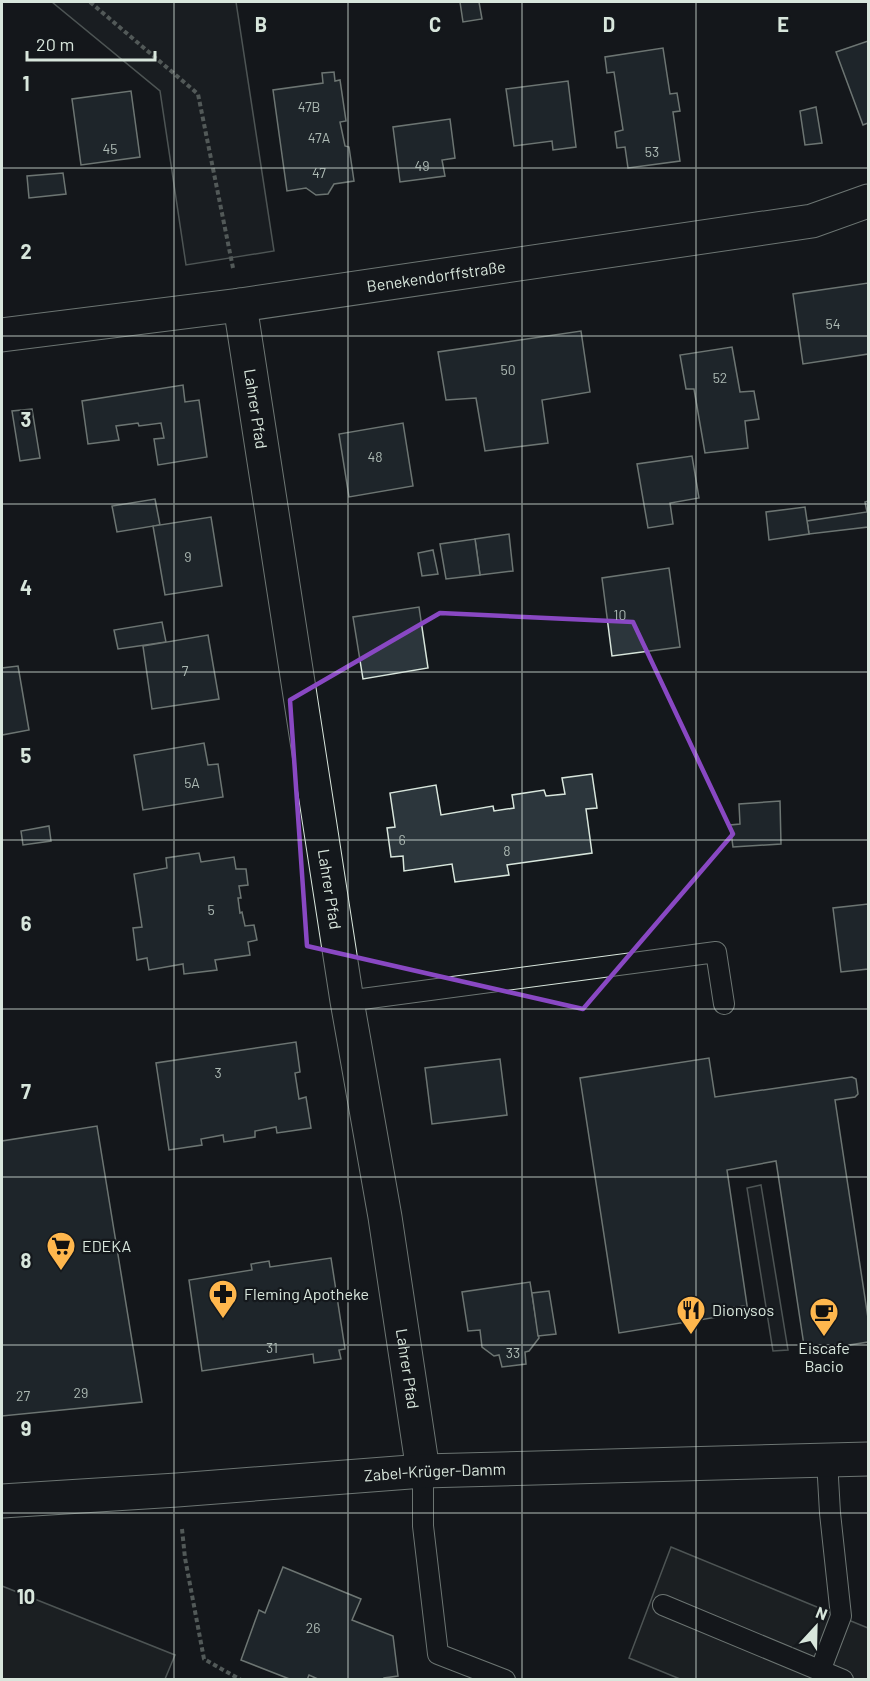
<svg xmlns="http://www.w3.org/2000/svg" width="870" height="1681" viewBox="0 0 870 1681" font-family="Barlow,sans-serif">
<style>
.green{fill:#202428;stroke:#939e99;stroke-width:1.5}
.parking{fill:#24282b;stroke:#939e99;stroke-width:1.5}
.building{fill:#2c363c;stroke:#d8e6dc;stroke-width:1.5}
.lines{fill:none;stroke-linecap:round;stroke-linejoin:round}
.service-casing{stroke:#d8e6dc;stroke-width:22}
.minor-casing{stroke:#d8e6dc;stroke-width:35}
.tertiary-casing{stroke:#d8e6dc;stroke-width:35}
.path{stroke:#9da8a2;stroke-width:4;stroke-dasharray:4.5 3;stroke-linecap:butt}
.service{stroke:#14181c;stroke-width:20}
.minor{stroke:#14181c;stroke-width:33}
.tertiary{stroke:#14181c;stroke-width:33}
.marked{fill:none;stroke:#8948c3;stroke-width:4.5;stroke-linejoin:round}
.grid{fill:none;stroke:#d8e6dc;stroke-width:1.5;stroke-opacity:0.55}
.labels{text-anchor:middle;stroke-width:4.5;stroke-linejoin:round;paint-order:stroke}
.number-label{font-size:14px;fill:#adbab4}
.street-label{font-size:16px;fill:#d8e6dc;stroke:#14181c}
.poi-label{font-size:16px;fill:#d8e6dc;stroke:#14181c;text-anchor:start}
.grid-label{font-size:20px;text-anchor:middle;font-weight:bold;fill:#d8e6dc;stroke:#14181c;stroke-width:4.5;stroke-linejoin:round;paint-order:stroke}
</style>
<rect width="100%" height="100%" fill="#14181c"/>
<g class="green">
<polygon points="52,2 236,2 274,251 186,265 160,91"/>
<polygon points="761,1185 788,1350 773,1351 747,1188"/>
</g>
<g class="parking">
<polygon points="671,1547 868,1628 868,1679 680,1679 629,1658"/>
<polygon points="2,1586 175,1655 165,1679 2,1679"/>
</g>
<g class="building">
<polygon points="460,2 479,2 482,19 463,22"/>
<polygon points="868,41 868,123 863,125 836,52"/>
<polygon points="663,48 670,94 677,93 680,111 673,112 680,161 628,168 625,147 617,148 615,132 623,130 614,72 607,73 605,57"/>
<polygon points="334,72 335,81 340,80 346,121 340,122 345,146 349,147 354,181 334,184 328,194 316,195 306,188 287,191 273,90 323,83 322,73"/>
<polygon points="568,81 576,147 553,150 552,141 514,146 506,89"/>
<polygon points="131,91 140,157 81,165 72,99"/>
<polygon points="816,107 822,143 805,145 800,111"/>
<polygon points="450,119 455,158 442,160 445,176 400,182 393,127"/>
<polygon points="63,173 66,194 29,198 27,176"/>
<polygon points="868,283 868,354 803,364 793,294"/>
<polygon points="581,331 590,392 542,400 548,443 485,451 476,398 446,400 438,352"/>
<polygon points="732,347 740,392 754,391 759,419 745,421 748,448 705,453 694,389 686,389 680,355"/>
<polygon points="183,385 185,402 199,400 207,457 158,465 154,439 164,438 161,423 139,426 138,423 116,426 119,440 88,444 82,401"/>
<polygon points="32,409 40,458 20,461 12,411"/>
<polygon points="403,423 413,486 349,497 339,434"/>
<polygon points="692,456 699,498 670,503 673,524 648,528 637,464"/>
<polygon points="155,499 160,525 117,532 112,506"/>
<polygon points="868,501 868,527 809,534 807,521 867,512 865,502"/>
<polygon points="805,507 809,534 769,540 766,512"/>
<polygon points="211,517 222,586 165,595 153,526"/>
<polygon points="509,534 513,571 480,575 475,539"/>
<polygon points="475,539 480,575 446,579 440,544"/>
<polygon points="433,550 438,574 422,576 418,553"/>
<polygon points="669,568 680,647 612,656 602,578"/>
<polygon points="419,607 428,668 363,679 353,617"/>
<polygon points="162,622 166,642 118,649 114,630"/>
<polygon points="208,635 219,699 152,709 143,646"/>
<polygon points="18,666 29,730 2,735 2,668"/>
<polygon points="204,743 208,765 218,764 223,797 143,810 134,755"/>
<polygon points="592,774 597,808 586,809 592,853 507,865 509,875 455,882 452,864 404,871 403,856 391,857 387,828 395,827 390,793 436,785 441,815 493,806 494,811 514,808 512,795 544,790 546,796 565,794 562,778"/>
<polygon points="780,801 781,844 733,847 730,825 740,824 739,804"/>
<polygon points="49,826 51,841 23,845 21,831"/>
<polygon points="199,853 201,862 234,857 236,869 246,869 248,885 239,886 241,898 238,898 240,913 242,912 245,926 254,925 257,940 248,942 250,955 215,960 217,970 184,974 183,964 149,970 147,958 137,960 133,928 142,927 134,874 167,868 166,858"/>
<polygon points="868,904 868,969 841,972 833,908"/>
<polygon points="296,1042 300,1072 295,1073 299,1099 306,1097 311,1128 277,1133 276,1127 255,1131 255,1137 224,1142 223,1135 201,1139 202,1145 169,1150 156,1063"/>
<polygon points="709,1058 715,1097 852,1077 856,1079 858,1094 855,1097 835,1100 868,1318 868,1342 805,1352 776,1161 727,1170 748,1312 746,1313 744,1306 723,1309 724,1316 619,1333 580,1078"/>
<polygon points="500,1059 507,1115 432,1124 425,1068"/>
<polygon points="97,1126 142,1402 2,1416 2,1141"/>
<polygon points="331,1258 345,1349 339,1350 341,1359 314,1363 313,1354 202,1371 189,1280 252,1270 251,1264 269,1261 270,1267"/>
<polygon points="530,1282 539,1338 529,1351 525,1352 526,1364 502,1367 499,1355 494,1356 482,1347 480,1330 468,1331 462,1292"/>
<polygon points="549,1291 556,1334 538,1336 532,1293"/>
<polygon points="283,1567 361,1599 352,1620 393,1636 398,1676 384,1678 384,1680 320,1680 309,1675 307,1680 292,1680 241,1660 259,1610 265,1613"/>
</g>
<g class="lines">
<g class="service-casing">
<g id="service">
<polyline points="347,1001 716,952 724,1004"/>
<polyline points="423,1471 423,1526 438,1654 505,1680"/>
<polyline points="663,1605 843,1680"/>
<polyline points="820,1671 841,1616 830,1513 827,1460"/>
</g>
</g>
<g class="minor-casing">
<g id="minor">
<path id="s1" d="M240,305L347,1001L385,1217L423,1471"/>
<path id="s2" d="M2,335L240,305L812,221L868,201"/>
</g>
</g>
<g class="tertiary-casing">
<g id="tertiary">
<path id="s3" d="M2,1501L177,1490L423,1471L868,1459"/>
</g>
</g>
<g class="path">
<polyline points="90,2 198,94 233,268"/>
<polyline points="182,1529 185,1558 204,1659 241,1680"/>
</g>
<use href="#service" class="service"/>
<use href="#minor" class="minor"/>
<use href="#tertiary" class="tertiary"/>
</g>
<path d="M0 0H870V1681H0ZM440,613L633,622L733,834L583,1009L307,946L290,700Z" fill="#14181c" fill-opacity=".55" fill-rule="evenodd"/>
<path class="marked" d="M440,613L633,622L733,834L583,1009L307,946L290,700Z"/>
<path class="grid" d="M174,2V1680M348,2V1680M522,2V1680M696,2V1680M2,168H868M2,336H868M2,504H868M2,672H868M2,840H868M2,1009H868M2,1177H868M2,1345H868M2,1513H868"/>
<defs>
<g id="supermarket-pin" transform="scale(1.5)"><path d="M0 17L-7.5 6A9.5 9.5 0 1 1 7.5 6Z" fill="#ffb74d" stroke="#14181c"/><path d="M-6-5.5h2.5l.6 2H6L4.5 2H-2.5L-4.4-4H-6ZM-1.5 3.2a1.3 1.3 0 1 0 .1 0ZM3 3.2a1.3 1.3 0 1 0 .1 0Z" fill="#111"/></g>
<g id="pharmacy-pin" transform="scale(1.5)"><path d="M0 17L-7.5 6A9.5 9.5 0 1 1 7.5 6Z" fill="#ffb74d" stroke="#14181c"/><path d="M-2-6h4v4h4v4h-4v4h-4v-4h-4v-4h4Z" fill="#111"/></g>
<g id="restaurant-pin" transform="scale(1.5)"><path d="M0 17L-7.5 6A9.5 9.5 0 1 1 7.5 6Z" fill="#ffb74d" stroke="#14181c"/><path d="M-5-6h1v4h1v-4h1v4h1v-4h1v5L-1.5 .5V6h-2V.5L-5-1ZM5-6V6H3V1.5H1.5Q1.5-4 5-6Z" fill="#111"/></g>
<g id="cafe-pin" transform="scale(1.5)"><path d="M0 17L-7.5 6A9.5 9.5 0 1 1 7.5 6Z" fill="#ffb74d" stroke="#14181c"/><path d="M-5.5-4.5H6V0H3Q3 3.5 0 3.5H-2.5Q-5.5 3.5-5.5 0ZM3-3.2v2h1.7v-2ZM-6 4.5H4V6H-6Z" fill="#111"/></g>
</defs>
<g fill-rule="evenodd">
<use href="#supermarket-pin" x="61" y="1246"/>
<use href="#pharmacy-pin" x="223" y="1294"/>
<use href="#restaurant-pin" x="691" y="1310"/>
<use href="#cafe-pin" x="824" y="1312"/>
</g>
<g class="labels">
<g class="number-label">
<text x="309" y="112">47B</text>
<text x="319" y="143">47A</text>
<text x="110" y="154">45</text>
<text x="652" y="157">53</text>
<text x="422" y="171">49</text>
<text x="319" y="178">47</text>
<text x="833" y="329">54</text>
<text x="508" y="375">50</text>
<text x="720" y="383">52</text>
<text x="375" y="462">48</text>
<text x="188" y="562">9</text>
<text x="620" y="620">10</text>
<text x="185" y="676">7</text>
<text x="192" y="788">5A</text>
<text x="402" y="845">6</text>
<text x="507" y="856">8</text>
<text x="211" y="915">5</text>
<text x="218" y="1078">3</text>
<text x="272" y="1353">31</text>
<text x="513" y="1358">33</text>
<text x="81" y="1398">29</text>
<text x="23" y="1401">27</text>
<text x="313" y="1633">26</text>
</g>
<g class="street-label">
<text dy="6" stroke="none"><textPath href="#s2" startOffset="438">Benekendorffstraße</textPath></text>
<text dy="6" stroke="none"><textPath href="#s1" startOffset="105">Lahrer Pfad</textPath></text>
<text dy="6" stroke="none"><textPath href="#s1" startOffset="591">Lahrer Pfad</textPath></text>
<text dy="6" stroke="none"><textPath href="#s1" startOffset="1077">Lahrer Pfad</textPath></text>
<text dy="6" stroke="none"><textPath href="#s3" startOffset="434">Zabel-Krüger-Damm</textPath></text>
</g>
<g class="poi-label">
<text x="82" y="1252">EDEKA</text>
<text x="244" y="1300">Fleming Apotheke</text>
<text x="712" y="1316">Dionysos</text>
<text x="824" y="1354" text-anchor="middle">Eiscafe<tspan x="824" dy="18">Bacio</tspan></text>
</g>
</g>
<g class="grid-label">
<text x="261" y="32">B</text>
<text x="435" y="32">C</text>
<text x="609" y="32">D</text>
<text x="783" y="32">E</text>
<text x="26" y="91">1</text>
<text x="26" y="259">2</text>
<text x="26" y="427">3</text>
<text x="26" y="595">4</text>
<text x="26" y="763">5</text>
<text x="26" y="931">6</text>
<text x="26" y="1099">7</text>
<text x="26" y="1268">8</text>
<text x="26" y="1436">9</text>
<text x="26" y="1604">10</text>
</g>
<rect width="870" height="1681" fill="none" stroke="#d8e6dc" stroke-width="6"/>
<g transform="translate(816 1627) rotate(22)" stroke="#14181c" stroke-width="4.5" paint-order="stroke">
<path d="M0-4.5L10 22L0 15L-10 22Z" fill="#d8e6dc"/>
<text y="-9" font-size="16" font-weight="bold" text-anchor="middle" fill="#d8e6dc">N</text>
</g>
<path d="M27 51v9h128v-9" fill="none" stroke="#d8e6dc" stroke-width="3"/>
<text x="36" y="51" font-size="18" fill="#d8e6dc" stroke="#14181c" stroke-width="4.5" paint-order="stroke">20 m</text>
</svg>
